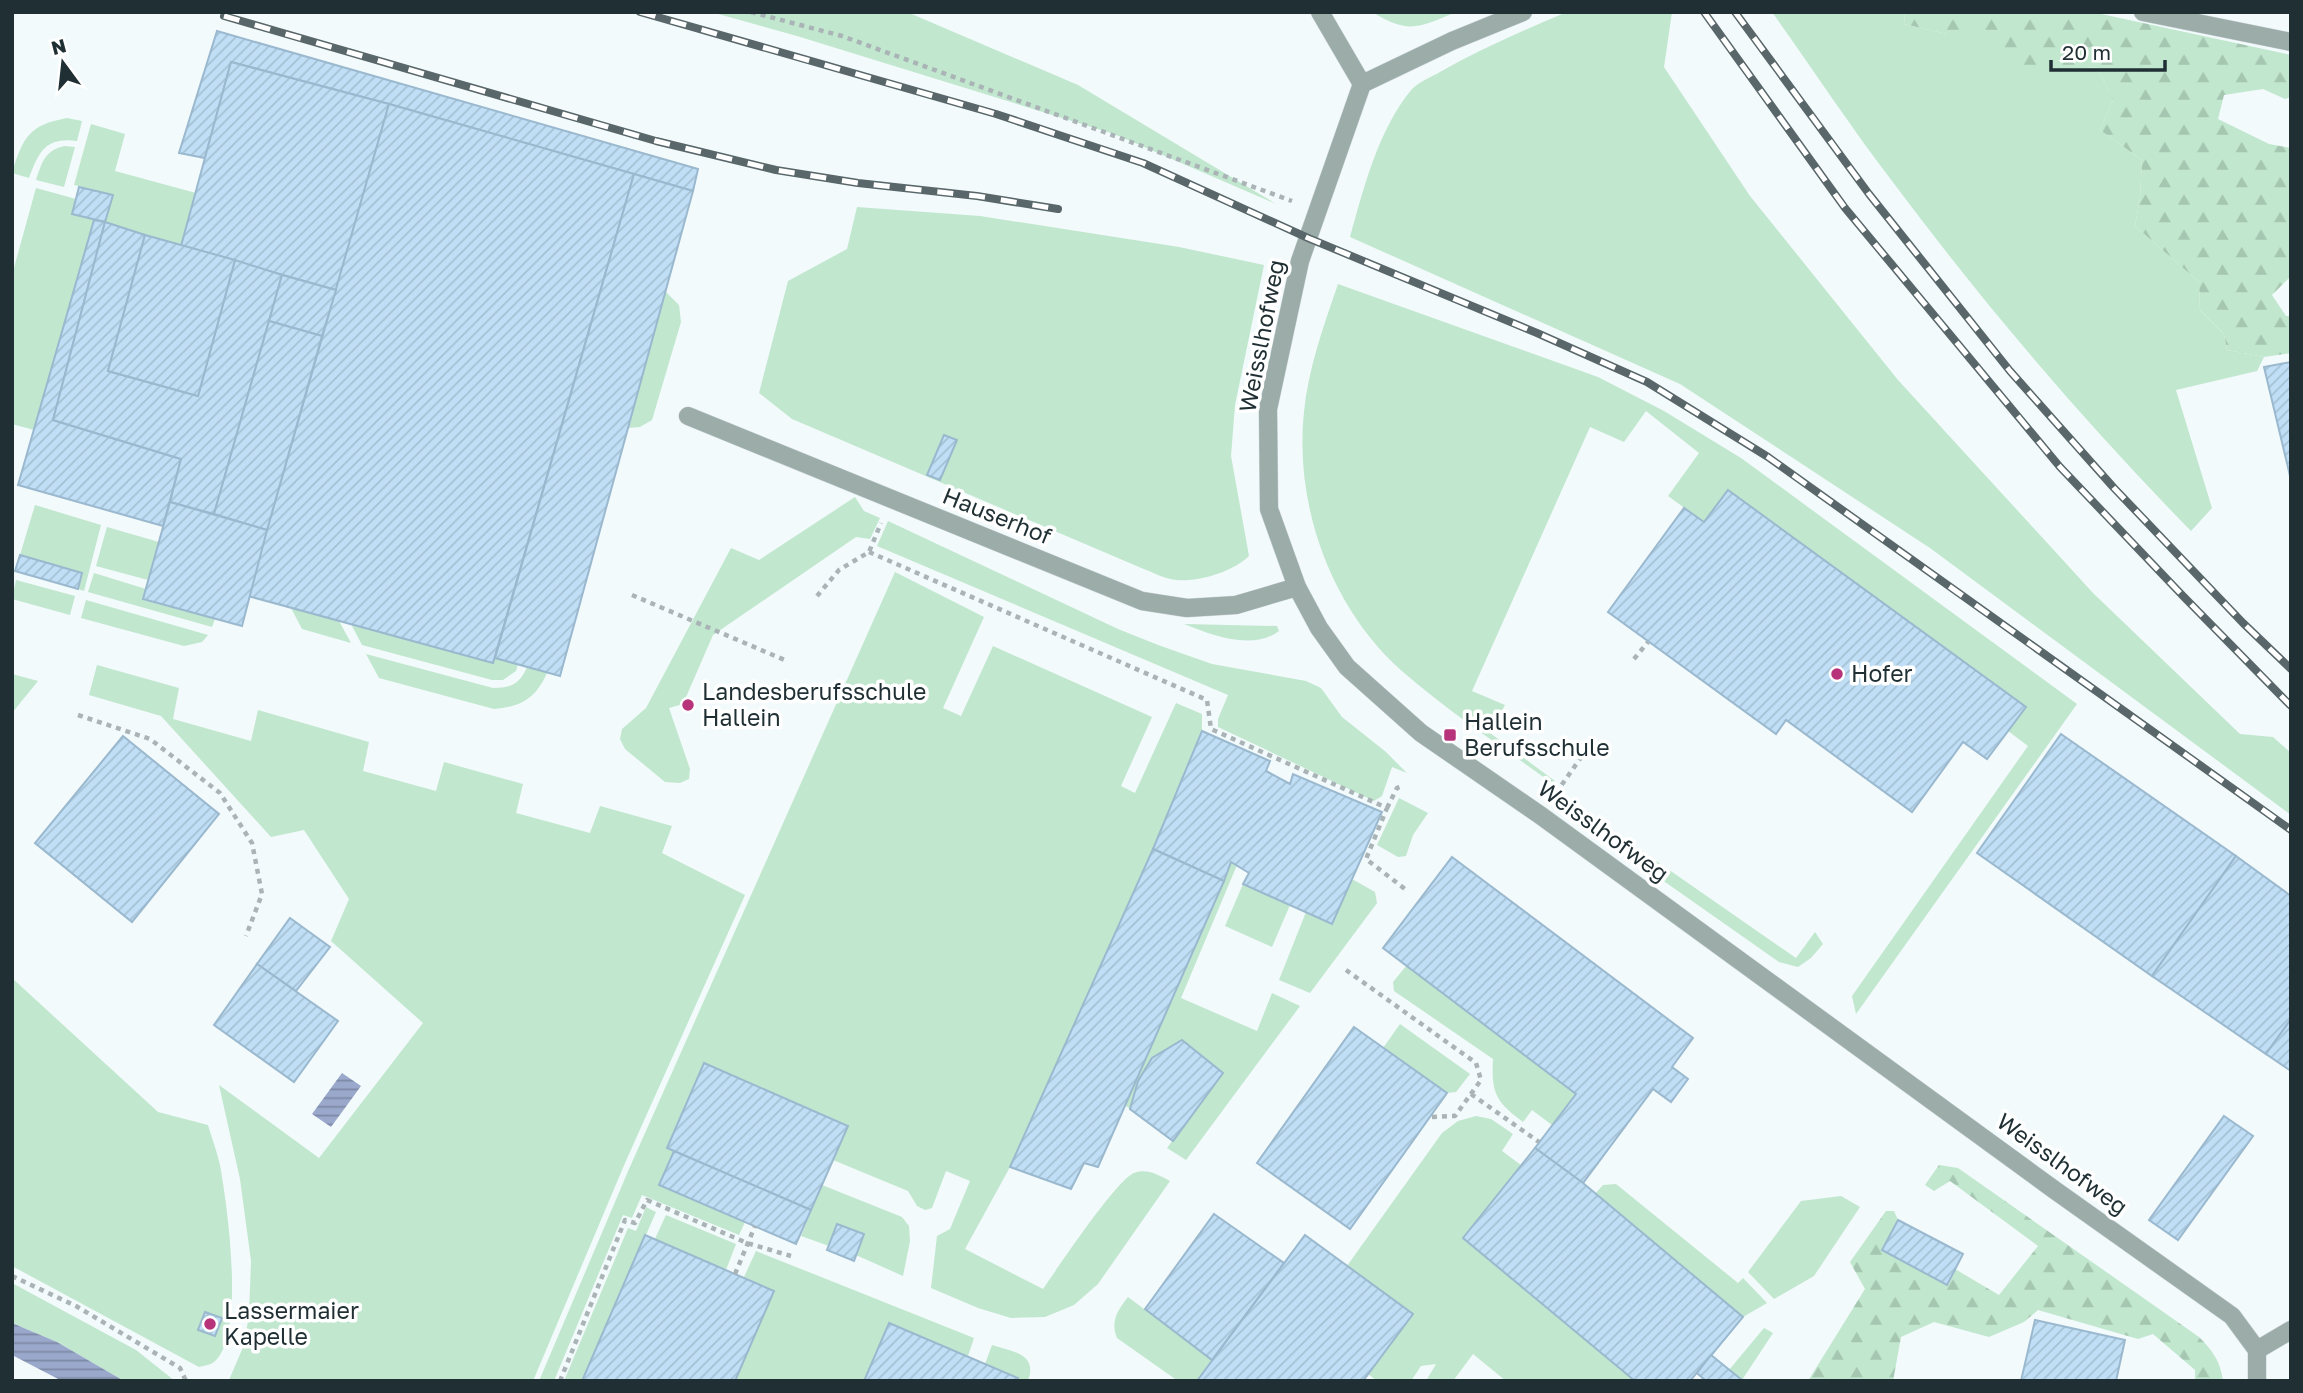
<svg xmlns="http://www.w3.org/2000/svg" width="2303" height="1393" viewBox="0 0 2303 1393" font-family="'Golos Text',sans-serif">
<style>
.grass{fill:#c1e7ce}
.forest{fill:url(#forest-firs)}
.water{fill:url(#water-rules)}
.building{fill:url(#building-hatch);stroke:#9ab8ce;stroke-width:2}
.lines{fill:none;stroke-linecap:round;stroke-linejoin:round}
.service-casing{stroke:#ccd5d8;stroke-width:19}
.minor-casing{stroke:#ccd5d8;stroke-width:19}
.path{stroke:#aab4b7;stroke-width:4.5;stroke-dasharray:5 5;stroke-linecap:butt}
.service{stroke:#9baca9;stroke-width:18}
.minor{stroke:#9baca9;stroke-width:18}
.rail-casing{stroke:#59676a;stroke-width:8}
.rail{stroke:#fff;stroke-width:5;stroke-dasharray:16;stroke-linecap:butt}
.poi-dot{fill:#b7347b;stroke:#fff;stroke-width:2.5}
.labels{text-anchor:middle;stroke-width:7;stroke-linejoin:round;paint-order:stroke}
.street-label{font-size:23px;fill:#1f2f33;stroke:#fff}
.poi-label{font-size:23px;fill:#1f2f33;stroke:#fff;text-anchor:start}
</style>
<defs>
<pattern id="forest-firs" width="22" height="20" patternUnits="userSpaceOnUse" patternTransform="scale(1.75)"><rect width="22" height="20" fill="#c1e7ce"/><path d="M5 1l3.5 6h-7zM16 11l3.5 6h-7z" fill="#a5c6b1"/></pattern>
<pattern id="water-rules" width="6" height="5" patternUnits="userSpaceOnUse" patternTransform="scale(1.75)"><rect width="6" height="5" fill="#9aa8cb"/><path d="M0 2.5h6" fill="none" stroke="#7d89a5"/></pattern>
<pattern id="building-hatch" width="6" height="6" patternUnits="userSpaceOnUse" patternTransform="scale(1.75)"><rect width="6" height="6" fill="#c0dff6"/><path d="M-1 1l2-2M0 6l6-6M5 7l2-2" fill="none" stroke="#a5c0d3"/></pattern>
</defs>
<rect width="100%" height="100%" fill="#f2fafc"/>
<g class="grass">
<polygon points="711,12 907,12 1078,85 1276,204 1114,134 797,36"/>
<path d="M1372,12H1456C1420,27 1409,35 1372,12Z"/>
<path d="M1567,12H1672L1664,67L1750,196L1898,380L2093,593L2240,734L2273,737L2291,753V815L1930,548L1680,384L1350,237C1364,187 1378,130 1412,89C1419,82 1431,77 1440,72C1480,49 1524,30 1567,12Z"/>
<path d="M1772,12H1905L1904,24L1947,34H1981L2053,71L2097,67L2113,100L2100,130L2142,160L2140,198L2135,226L2199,282L2200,310L2224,334L2227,350L2264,357L2257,371L2176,390L2212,508L2191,531C2084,422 1983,303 1892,181C1850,126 1812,68 1772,12Z"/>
<path d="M67,118L82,121L77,141C46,137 39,151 29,178L12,173C23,137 29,125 67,118Z"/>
<polygon points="91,124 125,134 115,171 196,193 181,246 105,222 113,195 74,185"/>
<path d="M65,146L75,147L64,187L36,180C42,162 45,150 65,146Z"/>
<polygon points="36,188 76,199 72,214 94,220 34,430 12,424 12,275"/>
<path d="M857,207L980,216L1179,247L1264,265L1235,405L1231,456L1249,556C1232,572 1200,582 1176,580C1164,579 1150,571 1139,567L792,419L759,393L788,281L847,249Z"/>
<path d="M1338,284L1598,377L1664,411L1741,458L2077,704L1856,1014L1852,996L2028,746L2008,731L2025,707L1729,491L1704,522L1668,496L1699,453L1646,411L1624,442L1590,427L1472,691L1505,705L1490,733L1555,781L1553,784C1503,747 1450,713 1403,672C1332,610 1294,507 1304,412C1308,369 1324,325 1338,284Z"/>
<polygon points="665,291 679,305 681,322 652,420 640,427 628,428"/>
<polygon points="855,497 864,511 880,518 870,539 856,537 713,635 683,704 669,708 690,769 689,779 680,783 665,782 625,749 620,739 622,729 646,708 731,548 759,560"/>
<polygon points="35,505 101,525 84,591 78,589 82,573 20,555"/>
<polygon points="888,521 1118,629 1158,645 1212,664 1306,681 1321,688 1342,717 1386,752 1407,773 1392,767 1382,796 1374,801 1218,727 1218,719 1228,695 877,546"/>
<polygon points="107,527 159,542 148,580 96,566"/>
<path d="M895,572L984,617L943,708L961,716L993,646L1152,717L1121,786L1135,793L1176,703L1202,714V731L1153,849L1010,1167L965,1249L1043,1289C1057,1269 1116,1180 1134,1173C1146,1168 1159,1175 1170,1181L1098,1284L1074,1305L1045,1317L1011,1318L978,1308L931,1288L937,1236L950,1229L970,1181L946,1171L932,1208L925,1210L917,1206L908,1191L833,1160L848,1125L704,1063L667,1147L674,1151L745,1222L739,1235L642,1195L632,1218L623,1215L554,1381H539L629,1169Z"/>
<polygon points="94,573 146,589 143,600 215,619 212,627 88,592"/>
<polygon points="16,580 75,596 70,615 12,599"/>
<polygon points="86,600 208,635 202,642 184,646 81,618"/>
<polygon points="291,608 339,621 351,643 302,629"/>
<polygon points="351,624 493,663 495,658 518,664 516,671 503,680 492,680 362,645"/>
<path d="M1184,624L1277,626L1279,631C1252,651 1212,635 1184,624Z"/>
<path d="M366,654L493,688C511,688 520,684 527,667L547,673C536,698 521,707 494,709L379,678Z"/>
<polygon points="97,665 179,688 173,719 251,741 258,710 369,742 363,771 436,791 444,762 523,784 516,813 590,833 600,806 672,826 662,853 745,895 625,1163 533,1381 229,1380 244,1345 249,1315 251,1261 240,1179 219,1085 319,1158 423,1023 331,941 349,899 304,830 271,837 161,716 89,695"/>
<polygon points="12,674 38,681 12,713"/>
<polygon points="1399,798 1428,813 1413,835 1406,856 1398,857 1377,845"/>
<polygon points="1629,842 1796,958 1815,932 1823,944 1811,958 1798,967 1779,962 1628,856"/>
<polygon points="1231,862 1237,865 1181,998 1257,1031 1272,993 1300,1006 1186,1160 1167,1148 1223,1072 1182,1040 1152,1058 1138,1081 1130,1109 1125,1105"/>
<polygon points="1352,879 1375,892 1377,903 1310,993 1279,980 1306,912"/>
<polygon points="1243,884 1290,905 1272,947 1225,926"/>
<path d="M1407,965L1576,1094L1552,1125L1532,1110L1523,1122C1496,1102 1491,1093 1493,1059L1394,991L1393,982Z"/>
<path d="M12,978L158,1112L208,1125C213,1142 220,1159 222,1177C228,1214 245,1336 214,1362C210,1365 203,1366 199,1367L12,1266Z"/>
<polygon points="1400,1024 1470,1074 1456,1092 1447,1093 1383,1048"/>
<polygon points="1476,1116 1491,1119 1513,1134 1502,1151 1521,1165 1463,1238 1635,1381 1506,1381 1473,1354 1453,1381 1426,1381 1436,1364 1421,1366 1411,1381 1377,1381 1368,1374 1413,1314 1347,1266 1442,1133 1458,1121"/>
<polygon points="1616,1184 1738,1283 1743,1278 1767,1303 1743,1317 1595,1194 1603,1185"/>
<polygon points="822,1185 902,1217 909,1226 910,1241 903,1276 856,1255 863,1234 837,1224 829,1246 801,1236"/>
<polygon points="1841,1196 1860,1207 1814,1276 1774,1299 1748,1272 1801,1201"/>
<polygon points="646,1207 656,1212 582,1381 564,1381 628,1228 636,1231"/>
<polygon points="666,1215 736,1244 726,1270 655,1239"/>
<polygon points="756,1251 974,1338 968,1356 889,1323 864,1381 735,1381 774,1291 744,1277"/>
<polygon points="12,1283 136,1350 175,1381 124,1381 57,1342 12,1323"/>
<path d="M1128,1297L1212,1360L1197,1381H1178L1117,1338C1110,1321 1118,1310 1128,1297Z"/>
<polygon points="1764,1328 1773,1333 1742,1380 1729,1370"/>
<path d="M992,1345C1013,1352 1038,1353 1028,1381H1016L1017,1378L985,1364Z"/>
</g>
<g class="forest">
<polygon points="1905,12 2092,12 2291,55 2291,97 2285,99 2263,89 2224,95 2218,119 2269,144 2291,148 2291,276 2272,295 2286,316 2291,316 2291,353 2264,357 2227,350 2224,334 2200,310 2199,282 2135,226 2140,198 2142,160 2100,130 2113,100 2097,67 2053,71 2003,61 1981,34 1947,34 1904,24"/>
<path d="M1939,1165L1958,1168L2199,1337C2213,1351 2220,1361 2223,1380L2195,1381V1370L2153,1334L2138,1339L2038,1310L2024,1322L1989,1337L1934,1322L1901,1337L1893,1381H1808L1865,1289L1850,1262L1886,1211H1894L1898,1220L1882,1250L1947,1284L1955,1269L1999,1295L2038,1246L1950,1181L1934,1191L1925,1185Z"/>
</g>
<g class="water">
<polygon points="342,1073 361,1086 331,1127 312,1114"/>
<polygon points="12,1323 57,1342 124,1381 62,1381 12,1355"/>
</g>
<g class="building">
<polygon points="217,31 698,169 693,191 389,104 231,62 205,158 179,153"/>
<polygon points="231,62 389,104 336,290 181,246"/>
<polygon points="389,104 634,174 493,663 248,596"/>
<polygon points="634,174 693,191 560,676 495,658"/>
<polygon points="79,187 113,195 105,222 72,214"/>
<polygon points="94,220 105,222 53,420 181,459 163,526 18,485"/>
<polygon points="105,222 145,235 108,371 198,396 235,260 282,275 214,514 170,502 181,459 53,420"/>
<polygon points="145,235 235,260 198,396 108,371"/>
<polygon points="282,275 336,290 322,336 269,321"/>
<polygon points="269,321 322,336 267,530 214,514"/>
<polygon points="2291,362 2291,480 2264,367"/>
<polygon points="944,435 957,440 940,480 927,475"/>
<polygon points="1728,490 2026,707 1987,759 1963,742 1912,812 1786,720 1776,734 1608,612 1684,508 1704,522"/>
<polygon points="170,502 267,530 242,626 143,599"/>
<polygon points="20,555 82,573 78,589 15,571"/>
<polygon points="1202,731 1270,761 1266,771 1290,784 1293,774 1382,812 1332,924 1243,884 1249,873 1231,862 1224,881 1153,849"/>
<polygon points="2061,734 2236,856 2152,976 1977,853"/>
<polygon points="123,736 219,814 132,922 35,843"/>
<polygon points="1153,849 1224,881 1098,1167 1084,1163 1071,1189 1010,1167"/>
<polygon points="2236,856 2291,896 2291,1019 2266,1054 2152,976"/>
<polygon points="1452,857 1693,1038 1672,1067 1688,1079 1671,1102 1653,1089 1583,1183 1535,1148 1576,1094 1383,948"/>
<polygon points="290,918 330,947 296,991 257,964"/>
<polygon points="257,964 338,1021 294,1082 214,1025"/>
<polygon points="2291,1019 2291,1071 2266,1054"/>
<polygon points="1354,1027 1447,1093 1350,1229 1257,1163"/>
<polygon points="1182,1040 1223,1073 1173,1141 1130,1109 1138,1081 1152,1058"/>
<polygon points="704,1063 848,1126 811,1210 667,1148"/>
<polygon points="2224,1116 2253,1136 2178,1240 2149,1220"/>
<polygon points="1535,1148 1583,1183 1743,1317 1690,1381 1635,1381 1463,1238"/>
<polygon points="674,1151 811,1210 796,1244 659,1185"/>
<polygon points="1214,1214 1284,1263 1212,1360 1145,1309"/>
<polygon points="1898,1220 1963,1254 1947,1285 1882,1250"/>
<polygon points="837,1224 864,1234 854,1261 827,1250"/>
<polygon points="645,1235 774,1291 735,1381 582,1381"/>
<polygon points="1305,1235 1413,1314 1363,1381 1197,1381"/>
<polygon points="205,1312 222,1318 215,1336 198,1330"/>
<polygon points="2035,1320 2125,1340 2116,1381 2021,1381"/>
<polygon points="889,1323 1018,1378 1016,1381 864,1381"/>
<polygon points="1711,1355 1742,1380 1741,1381 1706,1381 1697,1373"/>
</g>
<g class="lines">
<g class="service-casing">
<g id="service">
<polyline points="688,416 1142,601 1187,608 1236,605 1297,587"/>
<polyline points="2257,1350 2291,1330"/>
</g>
</g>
<g class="minor-casing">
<g id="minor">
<polyline points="1320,12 1362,84 1300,261 1268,409 1269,509 1297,587 1319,628 1347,667 1421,733 1540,815 2056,1191 2232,1316 2257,1350 2257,1381"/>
<polyline points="2143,12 2291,42"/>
<polyline points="1362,84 1452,41 1523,12"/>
</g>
</g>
<g class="path">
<polyline points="751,12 842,36 1292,201"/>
<polyline points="869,552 1207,700 1211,729 1387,808 1366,859 1405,889"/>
<polyline points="632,595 787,661"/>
<polyline points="817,596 839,570 869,552 881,523"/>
<polyline points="1634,659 1648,642"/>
<polyline points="78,715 150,739 220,793 252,843 262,894 246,936"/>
<polyline points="1556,793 1589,746"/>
<polyline points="1387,808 1397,788 1403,786"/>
<polyline points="1346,970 1476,1063 1481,1080 1455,1116 1429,1117"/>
<polyline points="1471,1094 1539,1142"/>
<polyline points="735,1274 755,1226"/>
<polyline points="12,1276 76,1306 180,1368 186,1381"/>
<polyline points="560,1381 625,1220 635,1223 647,1200 747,1243 791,1256"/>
</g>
<use href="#service" class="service"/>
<use href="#minor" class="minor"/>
<g class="rail-casing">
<g id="rail">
<polyline points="640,12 996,114 1143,163 1308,238 1537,333 1647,382 1768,457 2291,830"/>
<polyline points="1704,12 1845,208 2060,467 2183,596 2291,706"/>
<polyline points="1735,12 1869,194 2010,371 2114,488 2243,623 2291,669"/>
<polyline points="224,16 656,141 776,170 858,183 977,196 1058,209"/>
</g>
</g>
<use href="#rail" class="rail"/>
</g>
<g class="poi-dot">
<circle cx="1837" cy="674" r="7"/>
<circle cx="688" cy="705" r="7"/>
<rect x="1443" y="728" width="14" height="14" rx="3.5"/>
<circle cx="210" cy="1324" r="7"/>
</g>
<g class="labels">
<g class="street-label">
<text transform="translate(1262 336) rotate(-79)" y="8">Weisslhofweg</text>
<text transform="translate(997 516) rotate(22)" y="8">Hauserhof</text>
<text transform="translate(1603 831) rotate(36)" y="8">Weisslhofweg</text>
<text transform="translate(2062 1164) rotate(36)" y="8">Weisslhofweg</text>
</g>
<g class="poi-label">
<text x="1851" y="682">Hofer</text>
<text x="702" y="700">Landesberufsschule<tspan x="702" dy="26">Hallein</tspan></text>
<text x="1464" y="730">Hallein<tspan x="1464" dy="26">Berufsschule</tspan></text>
<text x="224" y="1319">Lassermaier<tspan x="224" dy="26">Kapelle</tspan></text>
</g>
</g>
<rect width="2303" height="1393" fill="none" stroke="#1f2f33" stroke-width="28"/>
<g transform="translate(63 63) rotate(345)" stroke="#ffffff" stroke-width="5" paint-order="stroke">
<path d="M0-5L12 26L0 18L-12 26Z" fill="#1f2f33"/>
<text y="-10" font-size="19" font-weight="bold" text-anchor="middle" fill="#1f2f33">N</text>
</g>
<path d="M2051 60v10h114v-10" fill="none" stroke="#1f2f33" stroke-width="3.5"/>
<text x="2062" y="60" font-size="21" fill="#1f2f33" stroke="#ffffff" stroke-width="5" paint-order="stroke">20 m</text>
</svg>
